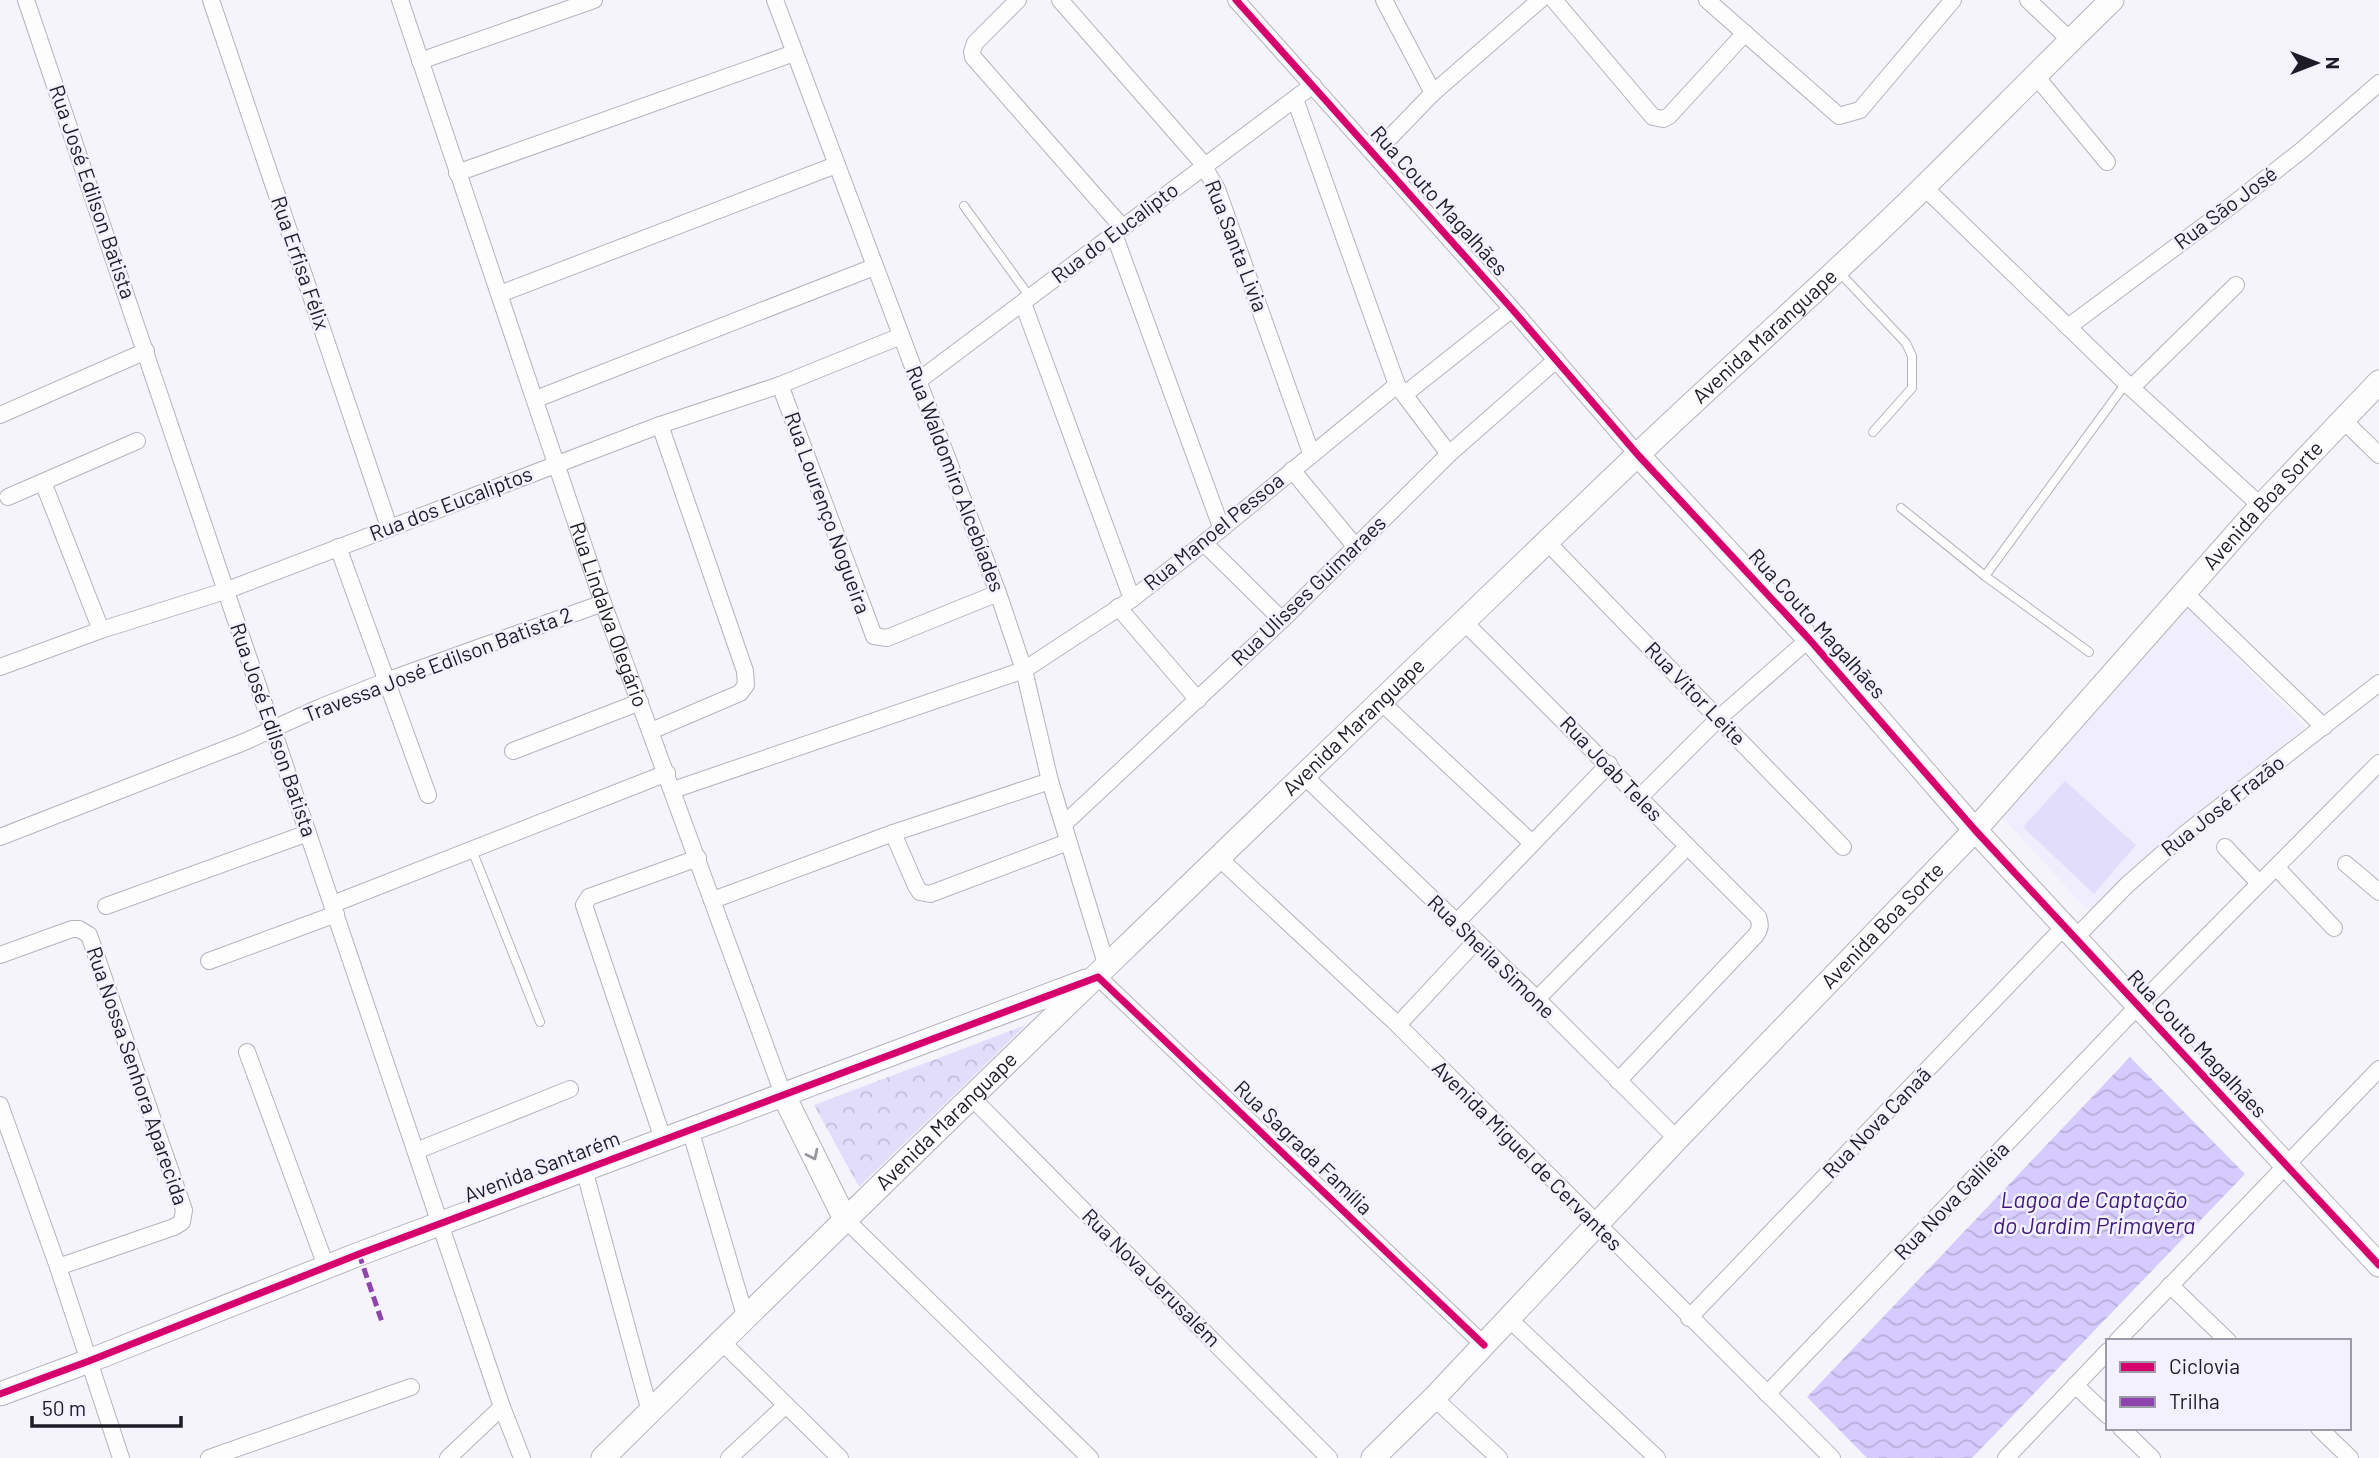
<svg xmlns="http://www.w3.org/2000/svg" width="2379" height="1458" viewBox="0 0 2379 1458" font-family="Barlow,sans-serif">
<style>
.built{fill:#f0edfc}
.park{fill:url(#park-crowns)}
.pitch{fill:#e3ddfc}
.water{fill:url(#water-waves)}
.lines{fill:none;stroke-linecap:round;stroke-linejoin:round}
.lane-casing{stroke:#b4b3bb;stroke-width:10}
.street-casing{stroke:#b4b3bb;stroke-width:18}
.secondary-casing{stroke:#b4b3bb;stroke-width:25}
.lane{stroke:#fefdfe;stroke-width:8}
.street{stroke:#fefdfe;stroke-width:16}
.secondary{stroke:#fefdfe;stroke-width:23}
.quiet{stroke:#8e44ad;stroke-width:5;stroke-dasharray:10 5;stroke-linecap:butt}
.cycleway-casing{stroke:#f3f1fd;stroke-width:11}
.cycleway{stroke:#d6006c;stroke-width:7}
.oneway{stroke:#99979c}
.labels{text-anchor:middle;stroke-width:5;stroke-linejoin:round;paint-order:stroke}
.street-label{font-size:21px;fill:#1d1b25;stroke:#f3f1fd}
.water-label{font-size:23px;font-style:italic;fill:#3f1a7b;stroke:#f3f1fd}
</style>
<defs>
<pattern id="park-crowns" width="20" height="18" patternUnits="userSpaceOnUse" patternTransform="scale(1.75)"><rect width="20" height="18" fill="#e3ddfc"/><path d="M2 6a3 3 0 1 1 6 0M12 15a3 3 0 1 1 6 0" fill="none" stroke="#c2bdd8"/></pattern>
<pattern id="water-waves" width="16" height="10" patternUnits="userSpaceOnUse" patternTransform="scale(1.75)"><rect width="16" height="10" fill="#d6cbfe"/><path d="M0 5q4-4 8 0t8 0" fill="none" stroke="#b7aeda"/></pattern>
</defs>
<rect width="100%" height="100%" fill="#f5f4fa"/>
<polygon class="built" points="2185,605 2305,727 2166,839 2090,913 1996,810"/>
<polygon class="park" points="1026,1025 859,1187 814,1105"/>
<polygon class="pitch" points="2065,781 2136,845 2094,894 2023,827"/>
<polygon class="water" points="2130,1057 2245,1174 1972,1458 1867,1458 1807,1397"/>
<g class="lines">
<g class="lane-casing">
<g id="lane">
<polyline points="964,206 1030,297"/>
<polyline points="1839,272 1906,343 1912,356 1912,388 1873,432"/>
<polyline points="1901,508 1985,576 2089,652"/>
<polyline points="1985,576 2126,383"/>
<polyline points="472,850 540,1022"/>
</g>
</g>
<g class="street-casing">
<g id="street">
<polyline points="26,0 502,1407 522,1458"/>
<polyline points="211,0 389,527"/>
<path id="s1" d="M400,0L603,603L783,1094"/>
<polyline points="775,0 998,593 1024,670 1050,781 1107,967"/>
<polyline points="1018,0 975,43 972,52 973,57 1123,228"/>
<polyline points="1060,0 1200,160 1217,189 1311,453"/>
<polyline points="1236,0 1512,309 1638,455"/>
<polyline points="1384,0 1433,93"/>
<polyline points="1554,0 1653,117 1663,119 1669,116 1745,33"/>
<polyline points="1707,0 1839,116 1860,110 1953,0"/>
<polyline points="2028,0 2070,40"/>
<polyline points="420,61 594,0"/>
<polyline points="2035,75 2107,162"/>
<polyline points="1295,99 1397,385 1449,454"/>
<polyline points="1374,154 1433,93 1540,0"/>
<polyline points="457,173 794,53"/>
<polyline points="1924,187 2126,383 2261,506"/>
<polyline points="1114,234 1221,527"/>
<polyline points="500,294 836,165"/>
<polyline points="1023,303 1132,599"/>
<polyline points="2068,327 2232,205 2302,150 2379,83"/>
<polyline points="918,381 1313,85"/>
<polyline points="780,385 874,636 887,638 998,593"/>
<polyline points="2131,388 2236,285"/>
<polyline points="1405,394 1512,309"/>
<polyline points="536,399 874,267"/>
<polyline points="0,415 146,351"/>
<polyline points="2343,420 2379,455"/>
<polyline points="1292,470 1355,546"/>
<polyline points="43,482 101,630"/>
<polyline points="8,497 137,441"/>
<polyline points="1547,542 1843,847"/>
<polyline points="1204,543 1282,620"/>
<polyline points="338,547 428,795"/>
<polyline points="2185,593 2324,727"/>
<polyline points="1118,607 1198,700"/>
<path d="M1464,622C1563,720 1660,819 1758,917C1761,925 1760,929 1756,935L1618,1081"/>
<polyline points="0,667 101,630 225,591 660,425 780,385 901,336"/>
<polyline points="1381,702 1532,843"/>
<polyline points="651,731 740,693 746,685 745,671 660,425"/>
<polyline points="513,751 640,702"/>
<polyline points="1303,775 1537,999 1677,1139"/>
<polyline points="673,790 1024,670 1132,599 1204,543 1397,385"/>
<polyline points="1639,798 1719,718 1809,639"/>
<polyline points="1064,824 1282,620 1449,454 1556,360"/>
<polyline points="893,833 916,886 920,892 930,894 1068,842"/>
<polyline points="0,837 244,742 321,707 386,681 603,603"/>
<polyline points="2225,847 2259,883"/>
<polyline points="1219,858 1398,1025 1832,1458"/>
<polyline points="2346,864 2379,892"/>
<polyline points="2276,867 2334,928"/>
<polyline points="713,900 893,833 1050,781"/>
<polyline points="333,904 667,773"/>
<polyline points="106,906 308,833"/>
<polyline points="1456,923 1609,764"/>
<polyline points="2075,938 2127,885 2186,833 2379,683"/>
<polyline points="0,955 72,929 79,929 89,935 184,1210 182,1222 174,1227 58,1267"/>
<polyline points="209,961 336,914"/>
<polyline points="1098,977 1484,1345"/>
<polyline points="1537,999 1687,847"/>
<polyline points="1398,1025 1475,942"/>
<polyline points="247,1052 326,1266"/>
<polyline points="972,1098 1329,1458"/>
<polyline points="0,1105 58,1267 121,1458"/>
<polyline points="690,1129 746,1319"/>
<polyline points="663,1139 584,905 589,897 698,858"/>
<polyline points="416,1151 570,1089"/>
<polyline points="584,1169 650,1412"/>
<polyline points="845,1219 1090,1458"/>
<polyline points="2170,1285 2228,1341"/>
<polyline points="1689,1318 2064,927"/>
<polyline points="1509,1319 1657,1458"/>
<polyline points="2117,1341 2379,1069"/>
<polyline points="722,1342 840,1458"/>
<polyline points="2075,1385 2108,1416"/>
<polyline points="1767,1394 2137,1007 2379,763"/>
<polyline points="1434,1398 1499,1458"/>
<polyline points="2121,1428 2152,1458"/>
<polyline points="2319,1428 2350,1458"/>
<polyline points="209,1458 411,1387"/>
<polyline points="448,1458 502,1407"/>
<polyline points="729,1458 786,1405"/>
<polyline points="2006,1458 2108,1351"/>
</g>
</g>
<g class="secondary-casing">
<g id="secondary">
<polyline points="1638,455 1809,639 1975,830 2379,1265"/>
<polyline points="783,1094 845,1219"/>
<polyline points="0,1394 89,1361 359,1254 1086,981"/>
<path id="s2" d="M603,1458C943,1122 1287,791 1632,460C1729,367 1830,280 1925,186C1988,124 2049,61 2112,0"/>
<path id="s3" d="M1373,1458L1434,1398L1677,1139L1975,830L2261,506L2379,382"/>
</g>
</g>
<use href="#lane" class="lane"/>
<use href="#street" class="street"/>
<use href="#secondary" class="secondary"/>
<polyline class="quiet" points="359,1254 382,1322"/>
<g class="cycleway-casing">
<g id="cycleway">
<polyline points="1236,0 1512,309 1638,455 1809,639 1975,830 2379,1265"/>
<polyline points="0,1394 89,1361 359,1254 1098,977 1484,1345"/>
</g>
</g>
<use href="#cycleway" class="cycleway"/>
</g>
<defs><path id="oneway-chevron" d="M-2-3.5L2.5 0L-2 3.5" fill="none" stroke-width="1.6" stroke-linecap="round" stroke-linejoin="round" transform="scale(1.75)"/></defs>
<use class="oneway" href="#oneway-chevron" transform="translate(813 1155) rotate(64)"/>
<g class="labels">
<g class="street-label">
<text transform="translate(92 192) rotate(71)" y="7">Rua José Edilson Batista</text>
<text transform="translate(1439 201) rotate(48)" y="7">Rua Couto Magalhães</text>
<text transform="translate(2226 208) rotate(-37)" y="7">Rua São José</text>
<text transform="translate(1115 233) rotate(-37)" y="7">Rua do Eucalipto</text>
<text transform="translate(1236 246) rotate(69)" y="7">Rua Santa Livia</text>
<text transform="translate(300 263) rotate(71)" y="7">Rua Erfisa Félix</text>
<text dy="7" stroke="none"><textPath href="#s2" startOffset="1615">Avenida Maranguape</textPath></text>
<text transform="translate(955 479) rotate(69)" y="7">Rua Waldomiro Alcebíades</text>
<text transform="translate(451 504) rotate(-21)" y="7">Rua dos Eucaliptos</text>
<text dy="7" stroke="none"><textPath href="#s3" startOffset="1304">Avenida Boa Sorte</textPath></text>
<text transform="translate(827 513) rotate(70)" y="7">Rua Lourenço Nogueira</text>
<text transform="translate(1214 532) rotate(-39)" y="7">Rua Manoel Pessoa</text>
<text transform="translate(1309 591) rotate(-44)" y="7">Rua Ulisses Guimaraes</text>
<text dy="7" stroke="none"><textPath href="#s1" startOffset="649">Rua Lindalva Olegário</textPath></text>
<text transform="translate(1817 624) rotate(48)" y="7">Rua Couto Magalhães</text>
<text transform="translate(438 665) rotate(-21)" y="7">Travessa José Edilson Batista 2</text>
<text transform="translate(1695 694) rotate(46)" y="7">Rua Vitor Leite</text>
<text dy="7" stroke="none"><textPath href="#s2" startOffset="1048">Avenida Maranguape</textPath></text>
<text transform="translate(273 730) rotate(71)" y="7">Rua José Edilson Batista</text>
<text transform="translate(1611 769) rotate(46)" y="7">Rua Joab Teles</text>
<text transform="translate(2223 806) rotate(-38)" y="7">Rua José Frazão</text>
<text dy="7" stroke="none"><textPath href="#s3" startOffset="737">Avenida Boa Sorte</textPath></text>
<text transform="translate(1491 957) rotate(44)" y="7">Rua Sheila Simone</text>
<text transform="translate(2197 1044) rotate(47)" y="7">Rua Couto Magalhães</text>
<text transform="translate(137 1076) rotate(71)" y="7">Rua Nossa Senhora Aparecida</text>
<text dy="7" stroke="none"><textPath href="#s2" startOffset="481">Avenida Maranguape</textPath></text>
<text transform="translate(1877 1123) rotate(-46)" y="7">Rua Nova Canaã</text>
<text transform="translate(1303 1148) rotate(44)" y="7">Rua Sagrada Família</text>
<text transform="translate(1527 1156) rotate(45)" y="7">Avenida Miguel de Cervantes</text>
<text transform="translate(542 1167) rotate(-21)" y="7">Avenida Santarém</text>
<text transform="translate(1952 1201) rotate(-46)" y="7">Rua Nova Galileia</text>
<text transform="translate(1151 1278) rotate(45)" y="7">Rua Nova Jerusalém</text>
</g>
<g class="water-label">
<text x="2094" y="1208">Lagoa de Captação<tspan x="2094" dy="26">do Jardim Primavera</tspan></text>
</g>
</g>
<rect x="2106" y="1339" width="245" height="91" fill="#f3f1fd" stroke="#9d9ba7" stroke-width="2"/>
<rect x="2120" y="1362" width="35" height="10" fill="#d6006c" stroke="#9d9ba7" stroke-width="2"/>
<text x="2169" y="1374" font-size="21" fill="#1d1b25">Ciclovia</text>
<rect x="2120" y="1397" width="35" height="10" fill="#8e44ad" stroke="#9d9ba7" stroke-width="2"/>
<text x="2169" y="1409" font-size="21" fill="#1d1b25">Trilha</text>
<g transform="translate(2316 63) rotate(90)" stroke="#f3f1fd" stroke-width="5" paint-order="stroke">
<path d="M0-5L12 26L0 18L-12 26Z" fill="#1d1b25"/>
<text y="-10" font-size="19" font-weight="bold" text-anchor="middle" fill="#1d1b25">N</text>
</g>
<path d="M32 1416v10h149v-10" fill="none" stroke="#1d1b25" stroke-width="3.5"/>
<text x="42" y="1416" font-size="21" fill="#1d1b25" stroke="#f3f1fd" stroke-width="5" paint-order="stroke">50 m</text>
</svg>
